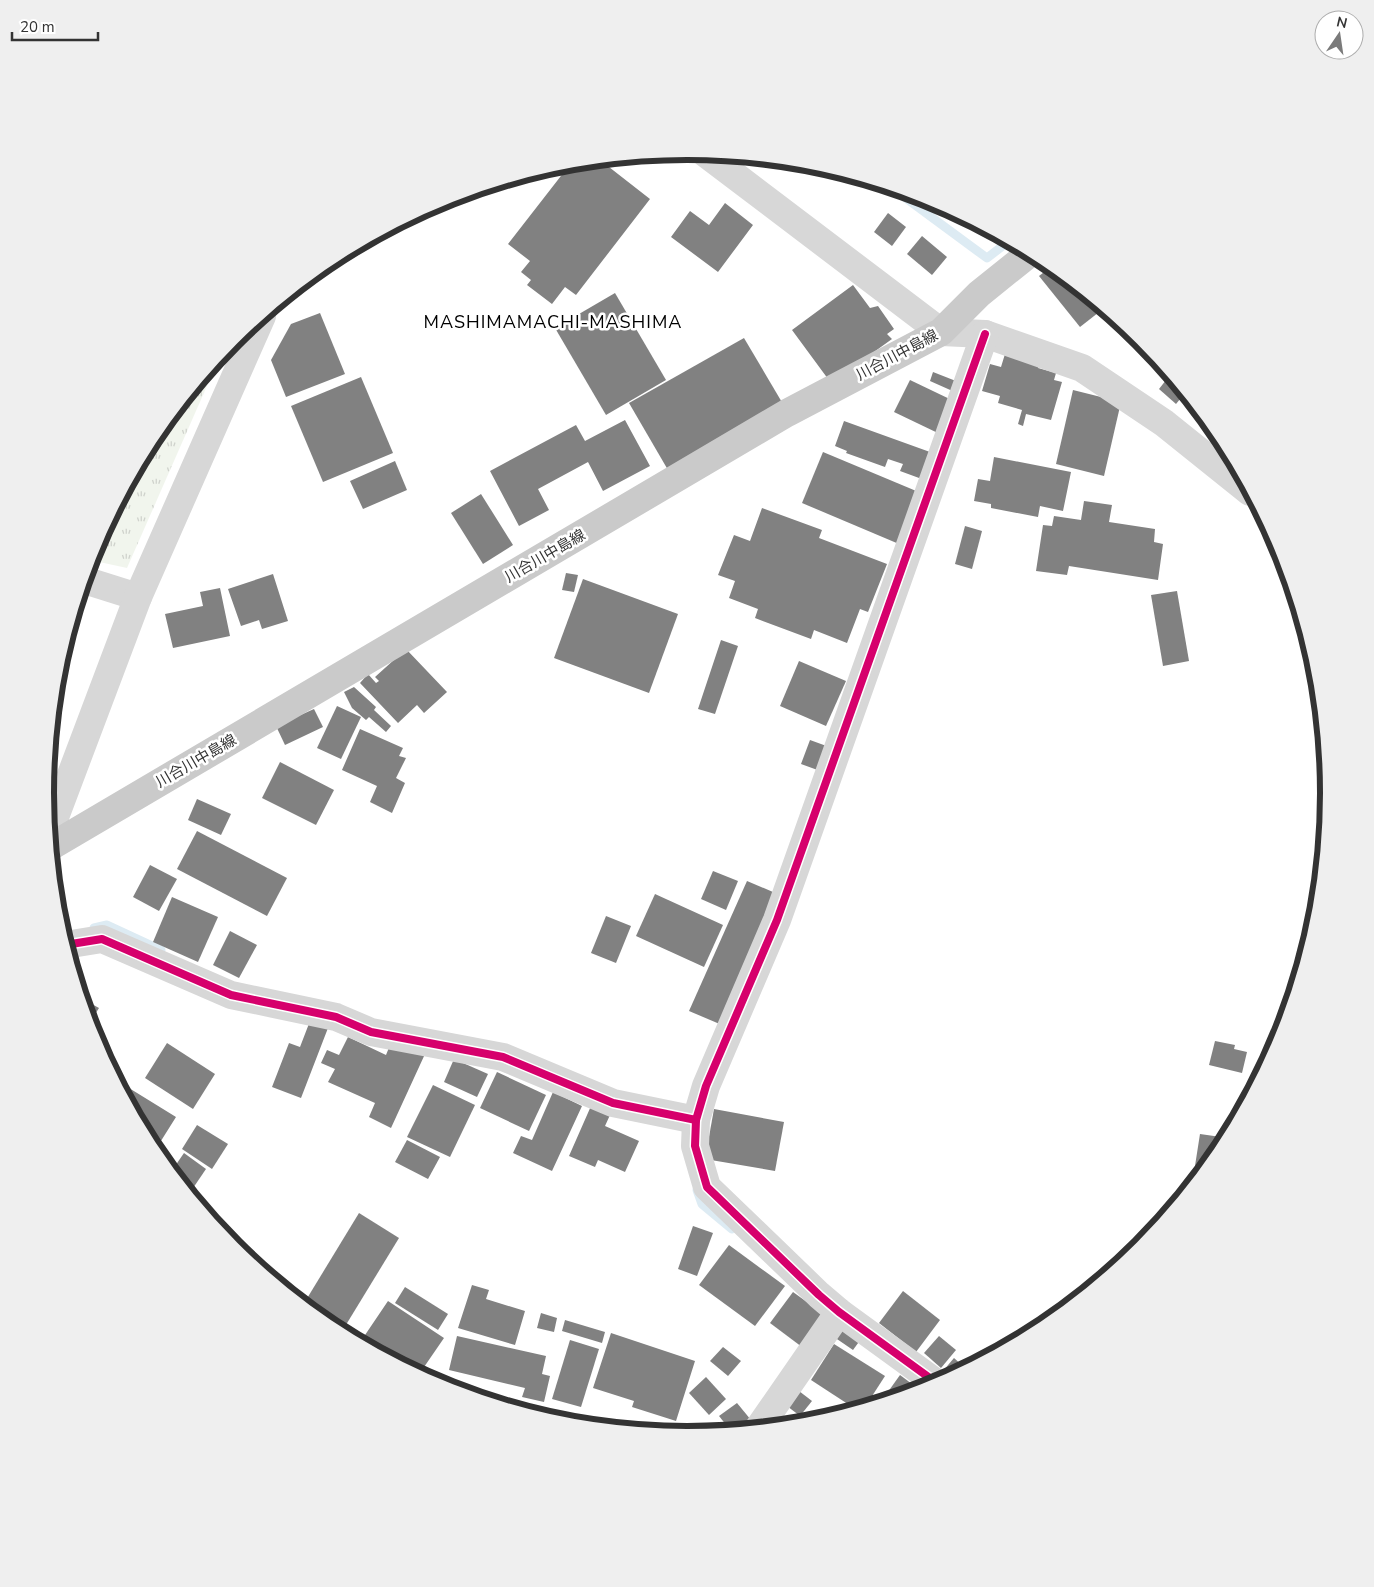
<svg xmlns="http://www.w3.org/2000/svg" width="1374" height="1587" viewBox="0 0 1374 1587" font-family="'Nunito Sans','Noto Sans JP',sans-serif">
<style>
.park{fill:url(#park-tufts)}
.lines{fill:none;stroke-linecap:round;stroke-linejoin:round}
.stream{stroke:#ddebf3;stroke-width:9}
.building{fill:#818181}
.minor{stroke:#d7d7d7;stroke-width:28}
.major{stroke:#cacaca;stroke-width:28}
.cycleway-casing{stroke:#fff;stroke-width:11}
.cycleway{stroke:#d6006c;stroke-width:8}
.labels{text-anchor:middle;stroke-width:5;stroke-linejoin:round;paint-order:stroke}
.street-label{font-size:15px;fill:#333;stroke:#fff}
.quarter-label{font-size:18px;letter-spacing:1px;fill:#000;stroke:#fff}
.rim{fill:none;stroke:#333;stroke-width:6}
</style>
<defs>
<pattern id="park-tufts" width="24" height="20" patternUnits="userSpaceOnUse" patternTransform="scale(1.25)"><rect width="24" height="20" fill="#f1f5ed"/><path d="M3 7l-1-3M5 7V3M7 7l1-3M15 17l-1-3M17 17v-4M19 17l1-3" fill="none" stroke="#cfd2cc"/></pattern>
</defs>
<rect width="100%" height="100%" fill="#fff"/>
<polygon class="park" points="221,354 127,568 90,560 94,548 153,437"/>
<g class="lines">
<g class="stream">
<polyline points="892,188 987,258 1009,241"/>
<polyline points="94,928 107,925 161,950"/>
<polyline points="697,1190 702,1204 732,1229"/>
</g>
</g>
<g class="building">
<polygon points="600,160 650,199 576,295 565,287 552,304 527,285 531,280 521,272 530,261 508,244 571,163"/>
<polygon points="725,203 753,225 718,272 671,237 690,211 709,225"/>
<polygon points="888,213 906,227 892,246 874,232"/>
<polygon points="922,236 947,257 932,275 907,254"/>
<polygon points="1052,266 1103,309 1080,327 1039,276"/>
<polygon points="853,285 870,308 878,306 894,329 887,334 892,339 831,383 792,330"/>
<polygon points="615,293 666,380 606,415 555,328"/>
<polygon points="320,313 345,374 286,397 271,360 291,324"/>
<polygon points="744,338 783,404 668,470 629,403"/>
<polygon points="1005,354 1040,364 1038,368 1056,373 1054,380 1062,382 1051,420 1026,414 1023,426 1018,424 1022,410 998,403 1000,396 982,391 990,364 1001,367"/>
<polygon points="933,372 961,383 957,393 930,381"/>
<polygon points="1170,375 1185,393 1176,404 1159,389"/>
<polygon points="361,377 393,453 323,482 291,406"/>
<polygon points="910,380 958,403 942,435 894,412"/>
<polygon points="1073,390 1121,402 1104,476 1056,464"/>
<polygon points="625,420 650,466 603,491 588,462 538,489 549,510 519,526 490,471 576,425 585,441"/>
<polygon points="844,421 930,452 930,482 900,471 903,464 888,459 885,467 846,453 847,451 835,446"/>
<polygon points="823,452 921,493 899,544 802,503"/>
<polygon points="994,457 1071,472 1063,511 1040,506 1038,517 991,508 991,504 974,501 978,479 990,481"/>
<polygon points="395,461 407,490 363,509 350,481"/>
<polygon points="481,494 513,545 483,564 451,513"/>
<polygon points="1084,501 1112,505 1109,522 1155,529 1154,542 1163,544 1158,580 1069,566 1067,575 1036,571 1043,525 1052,526 1054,516 1081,520"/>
<polygon points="762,508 822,530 819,538 887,564 868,612 860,609 847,643 814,630 811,639 755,618 758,609 729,598 735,581 718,575 734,535 750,541"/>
<polygon points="965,526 982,531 972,569 955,564"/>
<polygon points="566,573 578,575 574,592 562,590"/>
<polygon points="273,574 288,621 262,629 259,620 241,626 228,589"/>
<polygon points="583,579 678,614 649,693 554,658"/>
<polygon points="220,588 230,636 173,648 165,614 203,606 200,592"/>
<polygon points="1177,591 1189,661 1163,666 1151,595"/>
<polygon points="721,640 738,646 715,714 698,709"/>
<polygon points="406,649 447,692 424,713 417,705 398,723 360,683 368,674 376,683 379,681 375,677"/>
<polygon points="799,661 846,681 826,726 780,706"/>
<polygon points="354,687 376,707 374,710 391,726 386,732 369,717 366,720 352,708 344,692"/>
<polygon points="337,706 361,717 341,759 317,748"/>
<polygon points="314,709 323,727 285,745 276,726"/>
<polygon points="360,729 403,748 399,756 406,758 396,778 405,783 392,813 370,802 377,786 342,770"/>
<polygon points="810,740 832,748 823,772 801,764"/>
<polygon points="280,762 334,790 316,825 262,798"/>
<polygon points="197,799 231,814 221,835 188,820"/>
<polygon points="197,831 287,878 267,916 177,869"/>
<polygon points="150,865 177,879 159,911 133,897"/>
<polygon points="713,871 738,881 726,910 701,899"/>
<polygon points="747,881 780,895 722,1025 689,1011"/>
<polygon points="655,894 723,925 704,967 636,936"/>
<polygon points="172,897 218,917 198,962 153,942"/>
<polygon points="606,916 631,926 616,963 591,953"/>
<polygon points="230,931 257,945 239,978 213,965"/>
<polygon points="81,998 99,1008 89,1024"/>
<polygon points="310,1021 328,1028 301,1098 272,1087 289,1043 300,1047"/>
<polygon points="348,1037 386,1055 392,1040 425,1054 391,1128 369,1117 375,1103 328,1082 335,1069 321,1063 327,1050 339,1055"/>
<polygon points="1215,1041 1235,1045 1234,1049 1247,1052 1242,1073 1209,1065"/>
<polygon points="167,1043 215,1074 193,1109 145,1078"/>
<polygon points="454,1059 488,1074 477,1097 444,1082"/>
<polygon points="497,1072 546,1095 529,1131 480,1108"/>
<polygon points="116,1080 176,1117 154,1152 153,1150"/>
<polygon points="433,1085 475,1105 450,1157 407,1137"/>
<polygon points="553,1092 582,1106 552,1171 513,1153 521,1136 532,1140"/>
<polygon points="591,1106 610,1115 605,1126 639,1141 625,1172 598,1160 595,1167 569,1156"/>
<polygon points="714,1109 784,1122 775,1171 705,1159"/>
<polygon points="197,1125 228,1144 212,1169 182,1149"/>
<polygon points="1200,1134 1228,1138 1221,1150 1192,1185"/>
<polygon points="407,1140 440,1157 428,1179 395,1162"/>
<polygon points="184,1153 206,1169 189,1194 171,1172"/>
<polygon points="359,1213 399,1238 341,1333 330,1327 303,1305"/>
<polygon points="693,1226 713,1233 697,1276 678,1269"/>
<polygon points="729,1245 785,1286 755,1326 699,1285"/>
<polygon points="472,1285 489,1290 486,1299 525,1311 515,1345 458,1328"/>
<polygon points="405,1287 448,1314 438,1330 395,1303"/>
<polygon points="903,1291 940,1320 916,1352 879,1323"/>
<polygon points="793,1292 825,1315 802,1347 770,1323"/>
<polygon points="388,1301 444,1338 422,1370 398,1354 395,1359 363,1338"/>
<polygon points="541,1313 557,1318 554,1332 537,1328"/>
<polygon points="565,1320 605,1332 602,1343 562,1331"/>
<polygon points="843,1326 861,1339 853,1350 834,1337"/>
<polygon points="611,1333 695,1361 676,1421 632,1407 634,1401 593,1388"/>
<polygon points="457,1336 546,1356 542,1374 550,1376 544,1402 522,1397 525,1388 449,1370"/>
<polygon points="939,1336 956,1350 941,1368 924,1353"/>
<polygon points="570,1340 599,1349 581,1407 552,1399"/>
<polygon points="834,1344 885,1376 865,1407 857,1410 811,1380"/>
<polygon points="723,1347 741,1361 728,1376 710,1361"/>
<polygon points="954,1358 963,1366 956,1374 950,1377 943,1371"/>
<polygon points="900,1375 920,1390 880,1403"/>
<polygon points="706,1377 726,1399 709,1415 689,1393"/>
<polygon points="799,1391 812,1401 800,1416 787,1406"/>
<polygon points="737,1403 751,1420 737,1431 731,1431 719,1416"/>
<polygon points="787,1417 797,1425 781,1426"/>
<polygon points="662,1425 671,1434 654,1432"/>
</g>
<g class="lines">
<g class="minor">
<polyline points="705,153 941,332 985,334 1082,368 1164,423 1250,492"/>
<polyline points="84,580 138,597"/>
<polyline points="49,833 138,597 262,316"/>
<polyline points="65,945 102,939 231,995 336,1017 371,1032 503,1057 613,1103 696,1120"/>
<polyline points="938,1384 839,1312 819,1295 707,1187 695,1146 696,1120 706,1086 777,920 985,334"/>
<polyline points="758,1429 839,1312"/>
</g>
<polyline class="major" points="50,847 787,413 941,332 979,294 1030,253"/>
<g class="cycleway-casing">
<g id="cycleway">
<polyline points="65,945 102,939 231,995 336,1017 371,1032 503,1057 613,1103 696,1120"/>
<polyline points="938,1384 839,1312 819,1295 707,1187 695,1146 696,1120 706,1086 777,920 985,334"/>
</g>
</g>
<use href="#cycleway" class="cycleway"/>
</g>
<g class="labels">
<g class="street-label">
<text transform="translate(897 355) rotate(-28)" y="5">川合川中島線</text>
<text transform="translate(545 556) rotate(-30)" y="5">川合川中島線</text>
<text transform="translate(196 761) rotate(-30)" y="5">川合川中島線</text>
</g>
<g class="quarter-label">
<text x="553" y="328">MASHIMAMACHI-MASHIMA</text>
</g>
</g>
<path d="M0 0H1374V1587H0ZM54 793a633 633 0 1 1 1266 0a633 633 0 1 1-1266 0Z" fill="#efefef" fill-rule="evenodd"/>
<path class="rim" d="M54 793a633 633 0 1 1 1266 0a633 633 0 1 1-1266 0Z"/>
<g transform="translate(1339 35) rotate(13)"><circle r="24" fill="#ffffff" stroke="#adadad"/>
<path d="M0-4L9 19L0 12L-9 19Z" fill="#7a7a7a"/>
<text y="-8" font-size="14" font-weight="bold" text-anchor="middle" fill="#333333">N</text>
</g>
<path d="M12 32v8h86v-8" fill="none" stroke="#333333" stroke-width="2.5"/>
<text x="20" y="32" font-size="15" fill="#333333" stroke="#ffffff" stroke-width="4" paint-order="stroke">20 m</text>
</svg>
